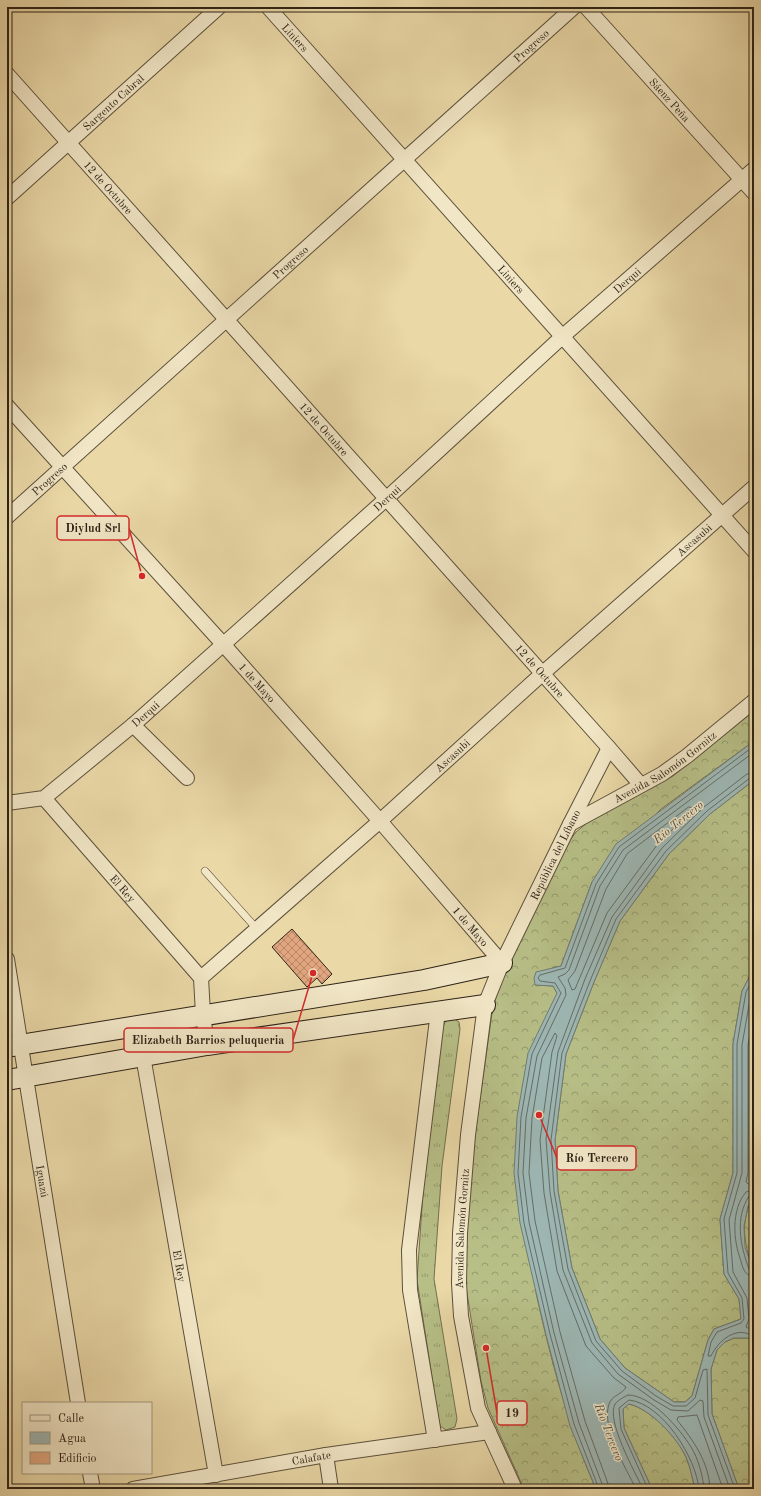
<svg xmlns="http://www.w3.org/2000/svg" width="761" height="1496" viewBox="0 0 761 1496" font-family="'Old Standard TT',serif">
<style>
.grass{fill:url(#grass-tufts);stroke:#72714f}
.forest{fill:url(#forest-crowns);stroke:#72714f}
.water{fill:#9db7b4;stroke:#707c75}
.lines{fill:none;stroke-linecap:round;stroke-linejoin:round}
.shore{stroke:#656d66;stroke-width:1}
.building{fill:url(#building-cross-hatch);stroke:#2d2317}
.service-casing{stroke:#5c503b;stroke-width:8}
.minor-casing{stroke:#5c503b;stroke-width:16}
.secondary-casing{stroke:#2d2317;stroke-width:22}
.service{stroke:#f1e6c6;stroke-width:7}
.minor{stroke:#f1e6c6;stroke-width:14}
.secondary{stroke:#f1e6c6;stroke-width:20}
.labels{text-anchor:middle;stroke-width:3;stroke-linejoin:round;paint-order:stroke}
.street-label{font-size:11px;fill:#2d2317;stroke:#f1e6c6}
.water-label{font-size:12px;font-style:italic;fill:#4f4f46;stroke:#f1e6c6}
.leader{fill:none;stroke:#d62828;stroke-width:1.5}
.callout-dot{fill:#d62828;stroke:#f1e6c6;stroke-width:1.5}
.callout{fill:#f1e6c6;stroke:#d62828;stroke-width:1.5}
.callout-label{font-size:12px;text-anchor:middle;font-weight:bold;fill:#2d2317}
</style>
<defs>
<pattern id="grass-tufts" width="24" height="20" patternUnits="userSpaceOnUse"><rect width="24" height="20" fill="#b7bf87"/><path d="M3 7l-1-3M5 7V3M7 7l1-3M15 17l-1-3M17 17v-4M19 17l1-3" fill="none" stroke="#959b6d"/></pattern>
<pattern id="forest-crowns" width="20" height="18" patternUnits="userSpaceOnUse"><rect width="20" height="18" fill="#b7bf87"/><path d="M2 6a3 3 0 1 1 6 0M12 15a3 3 0 1 1 6 0" fill="none" stroke="#959b6d"/></pattern>
<pattern id="building-cross-hatch" width="8" height="8" patternUnits="userSpaceOnUse"><rect width="8" height="8" fill="#e1a67f"/><path d="M0 0l8 8M0 8l8-8" fill="none" stroke="#b78767"/></pattern>
</defs>
<rect width="100%" height="100%" fill="#ead8a7"/>
<filter id="stains"><feTurbulence type="fractalNoise" baseFrequency=".005" numOctaves="4"/><feColorMatrix values="0 0 0 0 .2 0 0 0 0 .09 0 0 0 0 .02 0 0 0 .5 -.17"/></filter>
<radialGradient id="worn" r=".72"><stop offset=".6" stop-color="#630" stop-opacity="0"/><stop offset="1" stop-color="#630" stop-opacity=".3"/></radialGradient>
<polygon class="grass" points="453,1018 459,1022 460,1029 442,1166 434,1279 457,1419 455,1427 446,1430 440,1426 439,1422 417,1280 425,1163 443,1027 446,1020"/>
<g class="forest">
<path d="M754,711V741L661,809L592,882L561,966L553,968L535,985L553,986L557,993L536,1293C551,1360 568,1426 596,1489H524L488,1408L481,1381L466,1287V1234L475,1135L493,1006L508,965L568,843L576,832L587,823L673,776Z"/>
<polygon points="754,780 754,968 742,991 733,1044 733,1173 720,1219 724,1274 739,1299 741,1319 714,1329 708,1340 692,1396 685,1402 674,1402 625,1368 600,1339 572,1268 558,1191 555,1140 566,1054 594,982 620,921 669,854 710,814"/>
<path d="M754,1195V1272C744,1244 739,1223 754,1195Z"/>
<polygon points="734,1338 748,1338 754,1342 754,1489 739,1489 712,1414 711,1369 717,1350 725,1342"/>
<path d="M629,1404C650,1409 674,1434 684,1453C690,1464 692,1477 695,1489H652L624,1428L623,1408Z"/>
</g>
<path class="water" d="M754,741V780L710,814L669,854L620,921L594,982L566,1054L555,1140L558,1191L572,1268L600,1339L625,1368L674,1402H685L692,1396L708,1340L714,1329L741,1319L739,1299L724,1274L720,1219L733,1173V1044L742,991L754,968V1195L748,1206L744,1226L745,1247L754,1272V1342L748,1338H734L725,1342L717,1350L711,1369L712,1414L739,1489H695C692,1477 690,1464 684,1453C674,1435 650,1409 629,1404L623,1409L624,1428L652,1489H596L570,1426L546,1335L520,1223L514,1173L517,1117L528,1053L557,993L553,986L535,985L534,978L536,972L561,966L592,882L616,844Z"/>
<g class="lines">
<g class="shore">
<polygon points="689,807 692,808 692,810 657,845 607,913 575,989 572,990 568,980 575,971 606,889 627,854"/>
<path d="M754,977L746,992L737,1044V1173L724,1219L728,1273L742,1298L744,1319L741,1323L717,1332L711,1342L708,1356H711C718,1341 737,1324 754,1337"/>
<polyline points="754,988 751,994 742,1045 742,1173 729,1220 733,1272 747,1298 749,1319 746,1327 754,1331"/>
<polyline points="754,1010 748,1045 748,1173 746,1182 748,1184 754,1183"/>
<path d="M754,1189L746,1192C731,1210 733,1240 741,1261C743,1269 745,1276 754,1276"/>
<path d="M754,1194L749,1196C735,1218 740,1245 749,1269L754,1271"/>
<polyline points="599,1489 574,1424 550,1334 524,1223 518,1173 521,1117 532,1054 561,993 555,983 540,981 538,978 540,975 565,968 596,884 619,847 754,746"/>
<polyline points="604,1489 579,1423 554,1333 529,1222 523,1173 526,1118 537,1056 566,995 565,988 558,977 565,974 569,970 600,886 623,850 754,752"/>
<path d="M610,1489L585,1421L560,1332L535,1221L529,1173L532,1118L542,1058L555,1033L557,1036L552,1052L540,1140L544,1193L557,1271L586,1346L614,1378L626,1387C623,1394 612,1395 609,1404C601,1428 626,1468 636,1489"/>
<path d="M643,1489C635,1472 606,1421 615,1404C618,1400 624,1397 628,1395C651,1395 680,1429 691,1447C698,1458 703,1476 704,1489"/>
<path d="M648,1489L621,1429L619,1408L629,1400C663,1404 696,1458 699,1489"/>
<path d="M710,1489C709,1462 693,1440 677,1420L678,1417L697,1415L723,1489"/>
<polyline points="730,1489 704,1417 703,1401 700,1400 688,1411 671,1410 654,1400 618,1374 592,1343 563,1270 550,1192 546,1139 558,1052 585,979 612,917 662,848 704,807 747,774 754,772"/>
<polyline points="735,1489 708,1415 707,1369 703,1370 695,1398 686,1406 673,1406 656,1396 622,1371 596,1341 568,1269 554,1191 551,1140 562,1053 590,981 616,919 666,851 707,811 750,778 754,777"/>
</g>
</g>
<polygon class="building" points="292,929 332,974 322,984 317,978 307,987 272,947"/>
<g class="lines">
<g class="service-casing">
<polyline id="service" points="205,871 257,929"/>
</g>
<g class="minor-casing">
<g id="minor">
<path id="s1" d="M268,7L754,551"/>
<path id="s2" d="M586,7L754,193"/>
<path id="s3" d="M7,74L609,748L641,785"/>
<path id="s4" d="M7,198L219,7"/>
<path id="s5" d="M7,406L223,644L380,821L502,963"/>
<path id="s6" d="M7,517L574,7"/>
<polyline points="133,725 187,778"/>
<path id="s7" d="M44,798L201,978"/>
<path id="s8" d="M7,803L44,798L133,725L386,499L563,336L754,169"/>
<path id="s9" d="M570,824L662,774L687,756L754,701"/>
<path id="s10" d="M7,959L78,1403"/>
<path id="s11" d="M207,1045L203,1014L201,978L380,821L543,673L754,487"/>
<path id="s12" d="M143,1056L216,1475"/>
<polyline points="435,1440 410,1290 409,1250 438,1011"/>
<polyline points="326,1455 331,1489"/>
<polyline points="90,1473 93,1489"/>
<path id="s13" d="M133,1489L326,1455L489,1432"/>
<path id="s14" d="M515,1489L478,1408L461,1316L459,1283L460,1233L468,1135L485,1005L502,963L570,824L609,748"/>
</g>
</g>
<g class="secondary-casing">
<g id="secondary">
<polyline points="7,1047 424,980 502,963"/>
<polyline points="7,1080 207,1045 485,1005"/>
</g>
</g>
<use href="#service" class="service"/>
<use href="#minor" class="minor"/>
<use href="#secondary" class="secondary"/>
</g>
<g class="labels">
<g class="street-label">
<text dy="4" stroke="none"><textPath href="#s1" startOffset="41">Liniers</textPath></text>
<text dy="4" stroke="none"><textPath href="#s6" startOffset="705">Progreso</textPath></text>
<text dy="4" stroke="none"><textPath href="#s2" startOffset="125">Sáenz Peña</textPath></text>
<text dy="4" stroke="none"><textPath href="#s4" startOffset="143">Sargento Cabral</textPath></text>
<text dy="4" stroke="none"><textPath href="#s3" startOffset="152">12 de Octubre</textPath></text>
<text dy="4" stroke="none"><textPath href="#s6" startOffset="381">Progreso</textPath></text>
<text dy="4" stroke="none"><textPath href="#s1" startOffset="365">Liniers</textPath></text>
<text dy="4" stroke="none"><textPath href="#s8" startOffset="817">Derqui</textPath></text>
<text dy="4" stroke="none"><textPath href="#s3" startOffset="476">12 de Octubre</textPath></text>
<text dy="4" stroke="none"><textPath href="#s6" startOffset="57">Progreso</textPath></text>
<text dy="4" stroke="none"><textPath href="#s8" startOffset="493">Derqui</textPath></text>
<text dy="4" stroke="none"><textPath href="#s11" startOffset="727">Ascasubi</textPath></text>
<text dy="4" stroke="none"><textPath href="#s3" startOffset="800">12 de Octubre</textPath></text>
<text dy="4" stroke="none"><textPath href="#s5" startOffset="373">1 de Mayo</textPath></text>
<text dy="4" stroke="none"><textPath href="#s8" startOffset="169">Derqui</textPath></text>
<text dy="4" stroke="none"><textPath href="#s11" startOffset="403">Ascasubi</textPath></text>
<text dy="4" stroke="none"><textPath href="#s9" startOffset="111">Avenida Salomón Gornitz</textPath></text>
<text dy="4" stroke="none"><textPath href="#s14" startOffset="661">República del Líbano</textPath></text>
<text dy="4" stroke="none"><textPath href="#s7" startOffset="120">El Rey</textPath></text>
<text dy="4" stroke="none"><textPath href="#s5" startOffset="697">1 de Mayo</textPath></text>
<text dy="4" stroke="none"><textPath href="#s10" startOffset="225">Iguazú</textPath></text>
<text dy="4" stroke="none"><textPath href="#s14" startOffset="270">Avenida Salomón Gornitz</textPath></text>
<text dy="4" stroke="none"><textPath href="#s12" startOffset="213">El Rey</textPath></text>
<text dy="4" stroke="none"><textPath href="#s13" startOffset="181">Calafate</textPath></text>
</g>
<g class="water-label">
<text transform="translate(678 822) rotate(-39)" y="4">Río Tercero</text>
<text transform="translate(609 1432) rotate(69)" y="4">Río Tercero</text>
</g>
</g>
<path class="leader" d="M142 576L129 528M313 973L293 1040M539 1115L557 1158M486 1348L497 1413"/>
<g class="callout-dot">
<circle cx="142" cy="576" r="4"/>
<circle cx="313" cy="973" r="4"/>
<circle cx="539" cy="1115" r="4"/>
<circle cx="486" cy="1348" r="4"/>
</g>
<g class="callout">
<rect x="57" y="516" width="72" height="24" rx="4"/>
<rect x="124" y="1028" width="169" height="24" rx="4"/>
<rect x="557" y="1146" width="79" height="24" rx="4"/>
<rect x="497" y="1401" width="30" height="24" rx="4"/>
</g>
<g class="callout-label">
<text x="93" y="532">Diylud Srl</text>
<text x="208" y="1044">Elizabeth Barrios peluqueria</text>
<text x="597" y="1162">Río Tercero</text>
<text x="512" y="1417">19</text>
</g>
<rect width="761" height="1496" fill="none" stroke="#ead8a7" stroke-width="24"/>
<rect x="8" y="8" width="745" height="1480" fill="none" stroke="#2d2317" stroke-width="2"/>
<rect x="12" y="12" width="737" height="1472" fill="none" stroke="#2d2317"/>
<rect x="22" y="1402" width="130" height="72" fill="#f1e6c6" stroke="#a39880"/>
<rect x="30" y="1415" width="20" height="6" fill="#f1e6c6" stroke="#a39880"/>
<text x="58" y="1422" font-size="12" fill="#2d2317">Calle</text>
<rect x="30" y="1432" width="20" height="12" fill="#9db7b4" stroke="#a39880"/>
<text x="58" y="1442" font-size="12" fill="#2d2317">Agua</text>
<rect x="30" y="1452" width="20" height="12" fill="#e1a67f" stroke="#a39880"/>
<text x="58" y="1462" font-size="12" fill="#2d2317">Edificio</text>
<rect width="100%" height="100%" filter="url(#stains)"/>
<rect width="100%" height="100%" fill="url(#worn)"/>
</svg>
